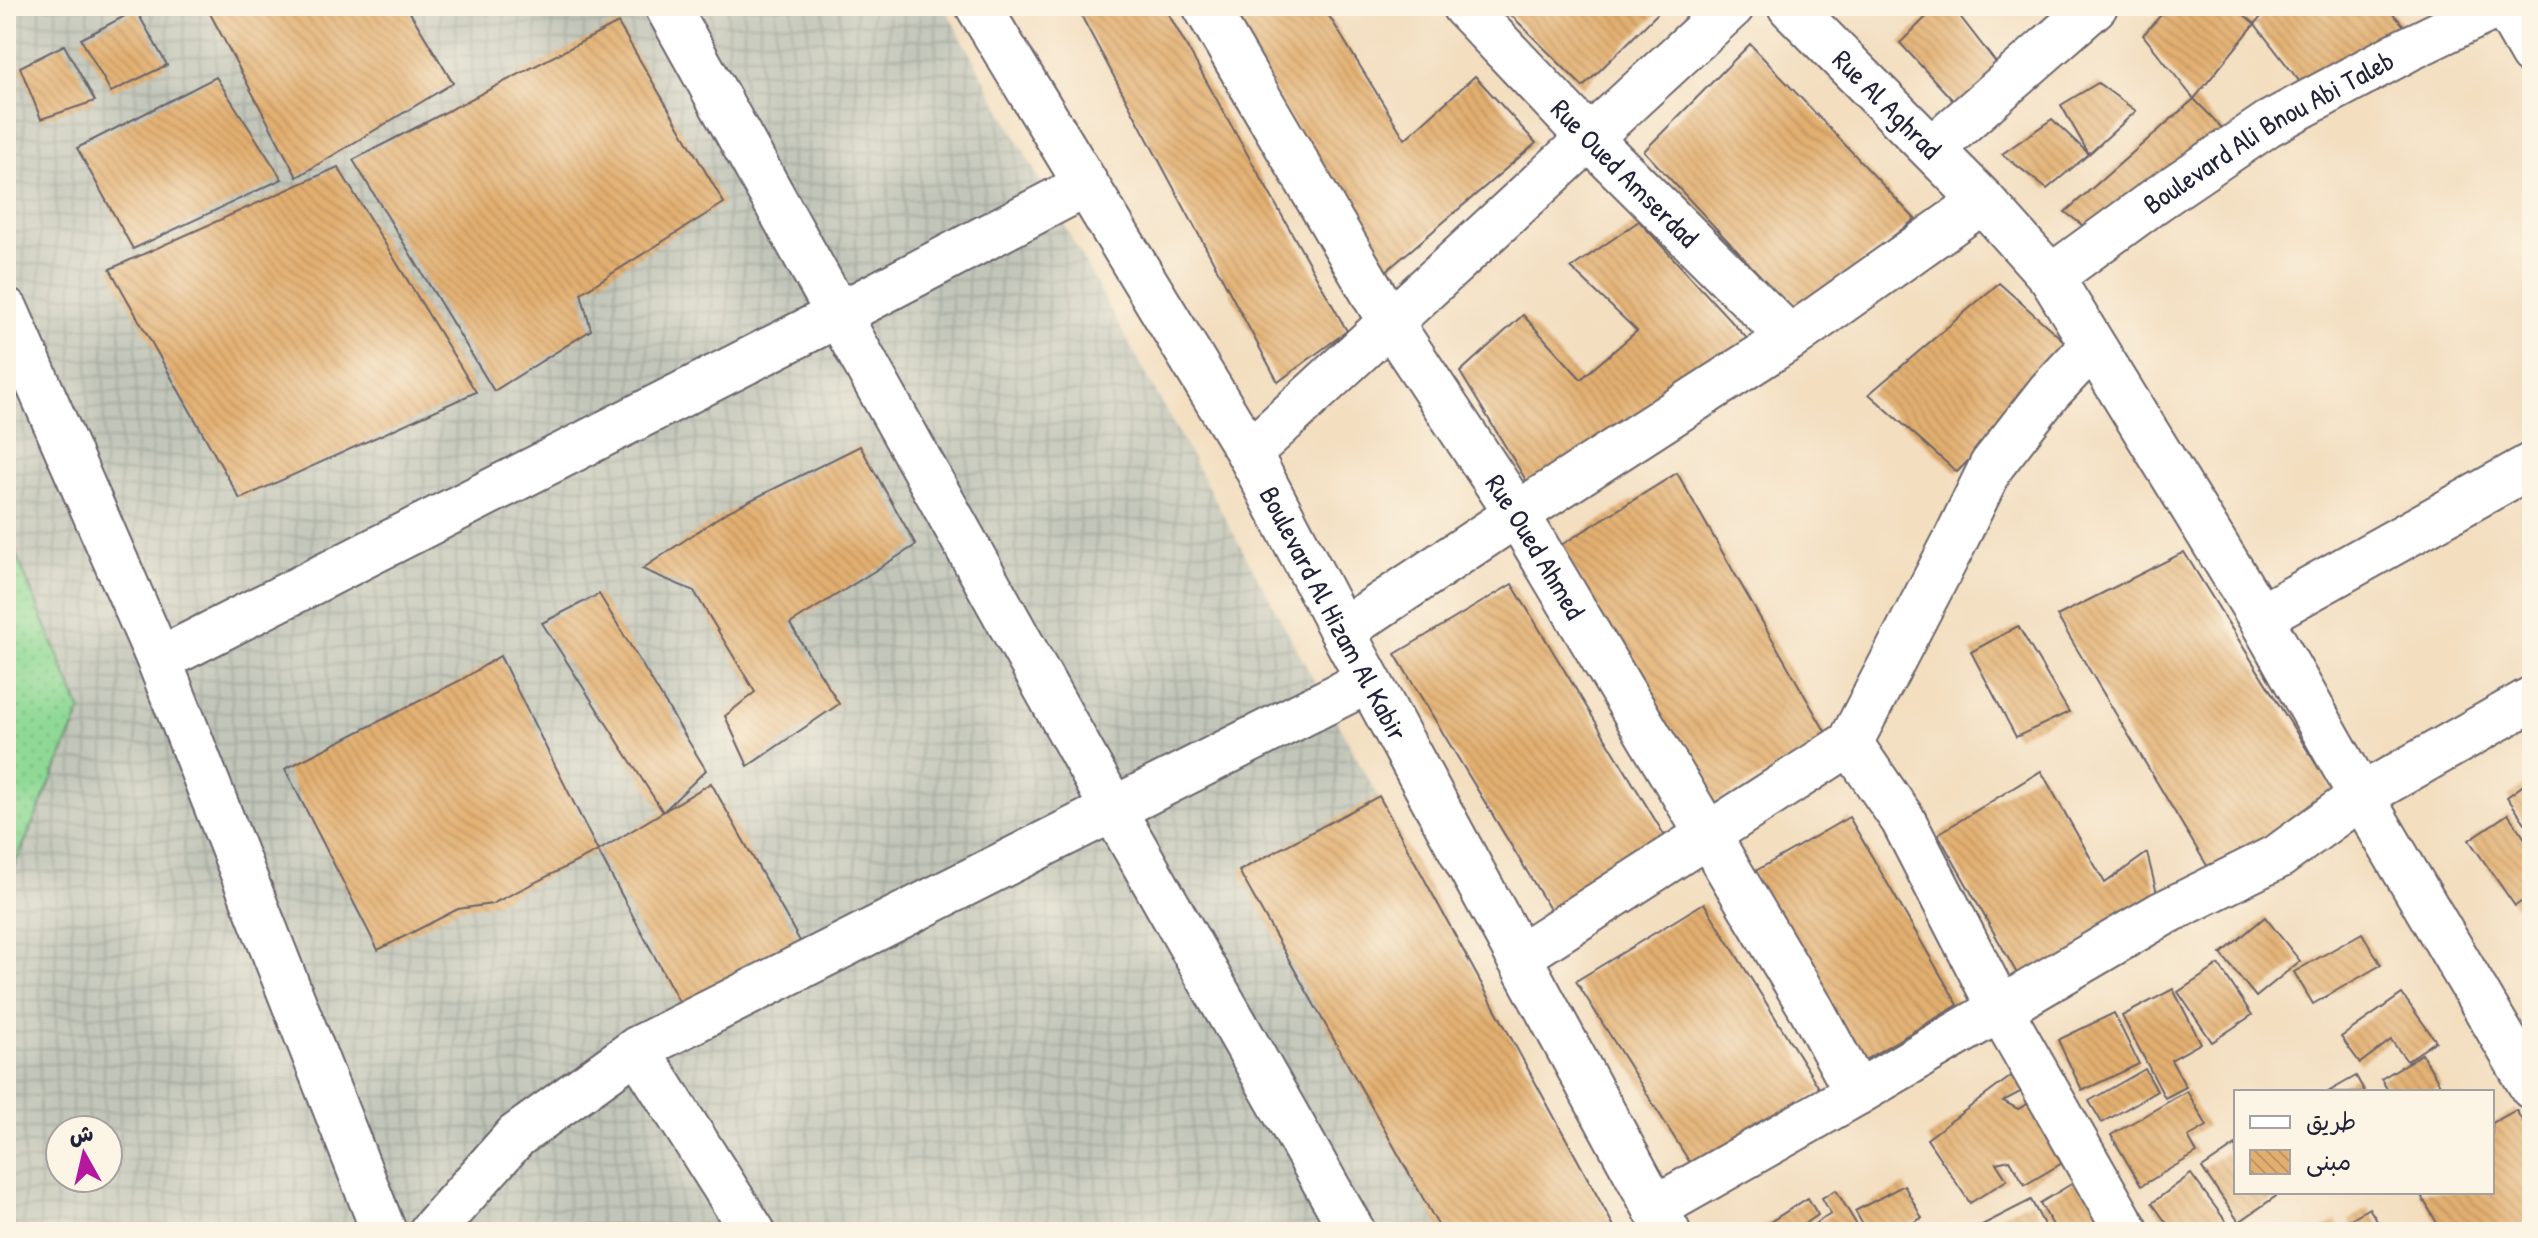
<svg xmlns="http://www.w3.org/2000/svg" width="2538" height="1238" viewBox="0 0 2538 1238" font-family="'Patrick Hand','Playpen Sans Arabic',sans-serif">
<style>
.industrial{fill:url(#industrial-grid);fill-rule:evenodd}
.grass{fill:url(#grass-dots);stroke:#587e68;stroke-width:2}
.building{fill:url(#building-back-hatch)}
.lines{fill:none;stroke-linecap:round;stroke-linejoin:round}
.minor-casing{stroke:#6b646a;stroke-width:48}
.minor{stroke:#fff;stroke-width:44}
.labels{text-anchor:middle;stroke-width:6;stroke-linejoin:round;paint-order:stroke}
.street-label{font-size:28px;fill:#22223b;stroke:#fcf5e5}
</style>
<defs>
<pattern id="industrial-grid" width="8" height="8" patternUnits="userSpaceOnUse" patternTransform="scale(2)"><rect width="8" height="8" fill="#c2c6b9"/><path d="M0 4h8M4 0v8" fill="none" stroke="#a6aaa0"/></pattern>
<pattern id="grass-dots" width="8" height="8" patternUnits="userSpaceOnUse" patternTransform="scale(2)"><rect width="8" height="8" fill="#8fd995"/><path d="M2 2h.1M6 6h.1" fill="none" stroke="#7bba81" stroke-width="1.8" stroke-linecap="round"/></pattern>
<pattern id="building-back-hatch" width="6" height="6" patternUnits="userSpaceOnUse" patternTransform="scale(2)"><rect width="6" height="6" fill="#e2af70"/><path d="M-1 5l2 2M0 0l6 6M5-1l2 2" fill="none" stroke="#c29662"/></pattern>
</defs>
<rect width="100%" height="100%" fill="#fcf5e5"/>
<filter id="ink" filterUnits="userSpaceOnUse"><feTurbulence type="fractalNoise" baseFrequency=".0125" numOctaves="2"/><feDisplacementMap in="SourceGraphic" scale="16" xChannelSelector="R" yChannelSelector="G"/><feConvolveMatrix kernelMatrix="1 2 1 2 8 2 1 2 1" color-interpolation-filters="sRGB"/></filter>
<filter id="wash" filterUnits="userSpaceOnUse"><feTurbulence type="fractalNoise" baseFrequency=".006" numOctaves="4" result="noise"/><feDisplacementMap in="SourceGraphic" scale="32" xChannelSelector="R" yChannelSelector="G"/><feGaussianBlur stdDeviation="1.8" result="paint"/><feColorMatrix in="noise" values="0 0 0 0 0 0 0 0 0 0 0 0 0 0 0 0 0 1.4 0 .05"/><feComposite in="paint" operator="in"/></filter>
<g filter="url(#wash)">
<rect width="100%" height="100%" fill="#f3dec0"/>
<path class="industrial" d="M6,6H944L1617,1232H6ZM60,1130H108V1178H60Z"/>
<polygon class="grass" points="6,530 81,711 6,886"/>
<g id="blocks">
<g class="building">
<polygon points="206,6 406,6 453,83 297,177"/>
<polygon points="1076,6 1164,6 1347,331 1278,382"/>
<polygon points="1222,6 1323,6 1405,139 1475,76 1536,143 1384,273"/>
<polygon points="1502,6 1665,6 1583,87"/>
<polygon points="1937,6 1952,6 2000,68 1959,107 1900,43"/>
<polygon points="2169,6 2234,6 2255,24 2194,99 2143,35"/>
<polygon points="2270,6 2386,6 2407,29 2313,99 2255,24"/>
<polygon points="136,10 167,65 111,92 81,39"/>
<polygon points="618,23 724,203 581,293 591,330 494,391 353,160"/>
<polygon points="1750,44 1915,219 1796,314 1644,151"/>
<polygon points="64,45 95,101 41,119 20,67"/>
<polygon points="216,77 282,179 133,249 77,148"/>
<polygon points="2098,83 2136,111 2089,154 2047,189 2002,154 2052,119 2089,154 2061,105"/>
<polygon points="2194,99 2229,135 2102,240 2065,212"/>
<polygon points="338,167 476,392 240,499 110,269"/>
<polygon points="1639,221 1763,356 1535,495 1460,372 1523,315 1581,379 1637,331 1571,268"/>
<polygon points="1999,283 2075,351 1957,472 1869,394"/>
<polygon points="860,446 916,545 790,624 839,704 748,766 725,716 755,692 694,591 642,569 725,513"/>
<polygon points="1677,473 1829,738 1709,806 1561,545"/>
<polygon points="2184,552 2344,809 2215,879 2057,616"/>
<polygon points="1512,584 1674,851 1557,921 1395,654"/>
<polygon points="599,594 706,770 663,812 542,623"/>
<polygon points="2018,626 2069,712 2016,737 1971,652"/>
<polygon points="500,656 598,851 492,904 458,909 378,950 285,769 461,680"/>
<polygon points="2041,771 2105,883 2147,853 2162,914 2028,993 1938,834"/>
<polygon points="2532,779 2532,833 2507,797"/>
<polygon points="711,783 805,950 686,1015 598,851"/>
<polygon points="1379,796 1617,1232 1442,1232 1239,871"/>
<polygon points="2508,814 2532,849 2532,895 2515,906 2469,840"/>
<polygon points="1849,817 1958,1005 1863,1061 1752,873"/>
<polygon points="1704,903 1821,1091 1694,1169 1576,981"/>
<polygon points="2265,917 2300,961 2256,997 2221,954"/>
<polygon points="2362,933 2381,965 2313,1004 2294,972"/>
<polygon points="2219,965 2252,1015 2212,1042 2178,992"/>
<polygon points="2173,989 2201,1043 2171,1060 2186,1087 2165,1098 2122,1016"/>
<polygon points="2402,994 2436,1041 2407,1061 2391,1040 2360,1063 2341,1037"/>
<polygon points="2114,1013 2139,1064 2082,1091 2058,1040"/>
<polygon points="2422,1054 2441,1086 2431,1092 2389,1092 2381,1079"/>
<polygon points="2145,1069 2157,1091 2102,1123 2089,1101"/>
<polygon points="2014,1074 2028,1088 2003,1101 2018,1109 2042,1096 2062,1163 2025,1185 2010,1160 1996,1163 2007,1180 1970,1203 1927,1139"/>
<polygon points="2356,1076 2365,1092 2328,1092"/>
<polygon points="2187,1091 2207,1126 2188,1137 2197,1153 2141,1186 2111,1135"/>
<polygon points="2516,1110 2532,1138 2532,1232 2442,1232 2419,1192 2492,1192 2492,1123"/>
<polygon points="2236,1145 2236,1192 2277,1192 2279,1194 2239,1222 2202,1168"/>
<polygon points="2191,1174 2230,1227 2209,1232 2173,1232 2152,1203"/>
<polygon points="2086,1175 2111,1216 2084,1232 2057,1232 2040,1203"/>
<polygon points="1904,1185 1922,1218 1894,1232 1867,1232 1855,1211"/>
<polygon points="1836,1190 1861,1232 1808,1232 1806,1229 1831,1214 1822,1198"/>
<polygon points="1808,1198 1818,1215 1799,1228 1802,1232 1754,1232"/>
<polygon points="2031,1200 2048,1232 1983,1232 1980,1226"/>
<polygon points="2369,1208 2384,1232 2356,1232 2349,1220"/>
<polygon points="2336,1221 2342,1232 2317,1232"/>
</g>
</g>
</g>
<g filter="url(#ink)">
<use href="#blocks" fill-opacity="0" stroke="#6b646a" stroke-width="2"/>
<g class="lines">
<g class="minor-casing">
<g id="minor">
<polyline points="667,6 1113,809 1353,1232"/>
<path id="s1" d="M978,6L1249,453L1342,631L1668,1232"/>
<path id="s2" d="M1205,6L1390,322L1517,514L1812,1010L1857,1093"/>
<path id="s3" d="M1464,6L1589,138L1790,338"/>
<path id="s4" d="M1790,6L1983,201L2051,277L2260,617L2361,796L2532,1087"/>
<polyline points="2505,6 2532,53"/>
<polyline points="1932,149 2095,6"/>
<path id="s5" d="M2051,277L2156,200L2268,124L2406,50L2497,6"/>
<polyline points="6,310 159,660 384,1232"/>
<polyline points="1249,453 1732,6"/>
<polyline points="2260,617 2532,465"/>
<polyline points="1342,631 1517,514 1790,338 1983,201"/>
<polyline points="159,660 838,315 1086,185"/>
<polyline points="1850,743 1903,820 2000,1009 2127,1232"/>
<polyline points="1518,957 1850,743 1954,543 1992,465 2049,392 2092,346"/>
<polyline points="637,1049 753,1232"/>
<polyline points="1655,1208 1857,1093 2162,914 2279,856 2361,796 2532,699"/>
<polyline points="431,1232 516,1136 637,1049 1368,681"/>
</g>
</g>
<use href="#minor" class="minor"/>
</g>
</g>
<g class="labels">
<g class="street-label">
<text dy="10" stroke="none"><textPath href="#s4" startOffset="138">Rue Al Aghrad</textPath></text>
<text dy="10" stroke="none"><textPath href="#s5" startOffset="262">Boulevard Ali Bnou Abi Taleb</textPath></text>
<text dy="10" stroke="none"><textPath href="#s3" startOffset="232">Rue Oued Amserdad</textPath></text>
<text dy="10" stroke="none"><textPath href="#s2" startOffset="634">Rue Oued Ahmed</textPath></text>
<text dy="10" stroke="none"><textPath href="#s1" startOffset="704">Boulevard Al Hizam Al Kabir</textPath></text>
</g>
</g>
<rect width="2538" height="1238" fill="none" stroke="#fcf5e5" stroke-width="32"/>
<rect x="2234" y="1090" width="260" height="104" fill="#fcf5e5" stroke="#a5a1a1" stroke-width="2"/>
<rect x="2250" y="1116" width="40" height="12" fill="#ffffff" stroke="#a5a1a1" stroke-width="2"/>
<text x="2306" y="1130" font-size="24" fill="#22223b">طريق</text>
<rect x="2250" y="1150" width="40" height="24" fill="url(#building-back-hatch)" stroke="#a5a1a1" stroke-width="2"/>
<text x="2306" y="1170" font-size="24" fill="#22223b">مبنى</text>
<g transform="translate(84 1154) rotate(352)"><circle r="38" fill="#fcf5e5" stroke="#a5a1a1" stroke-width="2"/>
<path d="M0-6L14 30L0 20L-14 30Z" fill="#b5179e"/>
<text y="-12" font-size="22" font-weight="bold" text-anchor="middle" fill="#22223b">ش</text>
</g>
</svg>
